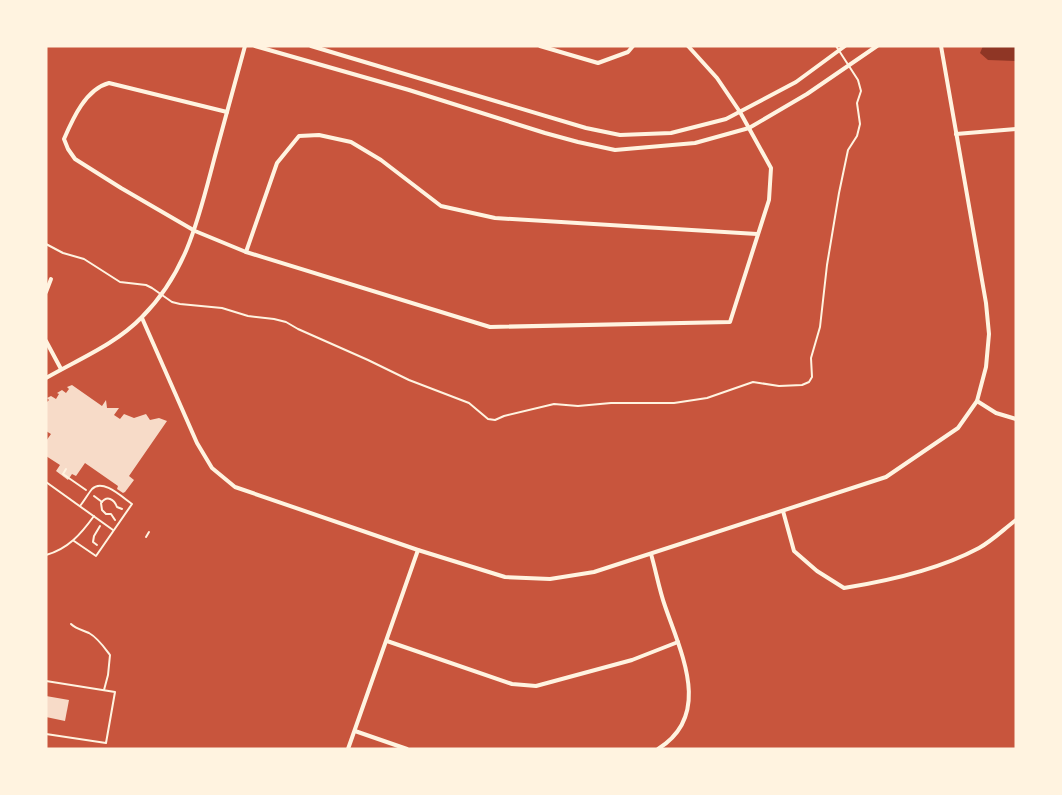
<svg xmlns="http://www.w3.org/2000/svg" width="1062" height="795" viewBox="0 0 1062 795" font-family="Cabin,sans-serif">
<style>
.water{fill:#8f3625}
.building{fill:#f7dbc8}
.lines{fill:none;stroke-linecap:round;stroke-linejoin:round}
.path{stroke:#fff3e0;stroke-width:2}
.service{stroke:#fff3e0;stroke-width:2}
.minor{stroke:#fff3e0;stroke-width:4}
</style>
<rect width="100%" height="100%" fill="#c8553d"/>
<polygon class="water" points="983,46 1016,46 1016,61 988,60 980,53"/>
<g class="building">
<polygon points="72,385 102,406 106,400 107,408 119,408 114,415 120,419 124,414 134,418 146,414 150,420 159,418 167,421 129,476 134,480 125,492 123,493 117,489 118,486 85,463 76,476 72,474 68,480 56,471 60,465 46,456 46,441 51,434 46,431 46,403 49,400 47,398 51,396 56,399 59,394 57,393 62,390 66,393 69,389 67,387"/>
<polygon points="46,696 69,700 65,721 46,717"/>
</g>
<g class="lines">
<g class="path">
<polyline points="66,469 63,474 86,490"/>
<polyline points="94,496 102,502"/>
<path d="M115,520L111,514H106L102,510L101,503C107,495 114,499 117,507L122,509"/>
<polyline points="146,537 149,532"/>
<polyline points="97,545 93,542 94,536 100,526"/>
</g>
<g class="service">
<polyline points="46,244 63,253 84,259 120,282 146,285 152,288 172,302 180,304 222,308 248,316 274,319 286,322 298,329 368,360 409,380 469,403 488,419 495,420 504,416 554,404 578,406 611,403 674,403 707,398 753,382 779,386 802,385 809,382 812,377 811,358 820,327 827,265 839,193 848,150 857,136 860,124 857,103 861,91 858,80 836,46"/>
<polyline points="46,482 113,530"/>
<path d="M74,541L96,556L132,504C123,498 103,478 92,489C88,494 84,501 80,506"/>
<path d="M46,555C68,549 81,534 94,516"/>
<path d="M71,624C76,629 83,630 89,633C98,638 104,647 110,655L108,675L104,690"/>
<polyline points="46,681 115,692 106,743 46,734"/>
</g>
<g class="minor">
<polyline points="255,46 409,90 545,133 578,142 615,150 695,143 749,128 807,94 877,46"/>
<polyline points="311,46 586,128 620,135 671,133 726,119 796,82 845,46"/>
<polyline points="540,46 598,63 628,52 633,46"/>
<path d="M227,112L109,83C86,89 73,118 64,139L68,149L75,159L121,188L195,231L246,252L490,327L730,322L769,200L771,168L740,112L717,78L688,46"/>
<polyline points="956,134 1016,129"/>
<polyline points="246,252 277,163 299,136 319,135 351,142 381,160 441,206 495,218 757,234"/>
<polyline points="46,292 51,279"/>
<polyline points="142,318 197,443 212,468 235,487 418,550 505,577 550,579 594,572 886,477 958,428 977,401 986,367 989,334 986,303 941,46"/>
<polyline points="46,341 61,369"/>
<path d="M46,378C79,359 116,344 142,317C188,271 199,216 215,156C225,120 235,83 245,46"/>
<polyline points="977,401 996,413 1016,419"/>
<path d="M783,511L794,551L817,571L844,588C888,581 940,569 979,548C992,541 1004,529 1016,520"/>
<path d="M651,554C656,571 659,589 665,606C681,653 713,715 658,749"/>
<polyline points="387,641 512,684 536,686 632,660 678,642"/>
<polyline points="355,731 407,749"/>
<polyline points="348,749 418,550"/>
</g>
</g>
<rect width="1062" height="795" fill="none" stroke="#fff3e0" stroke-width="95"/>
</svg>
